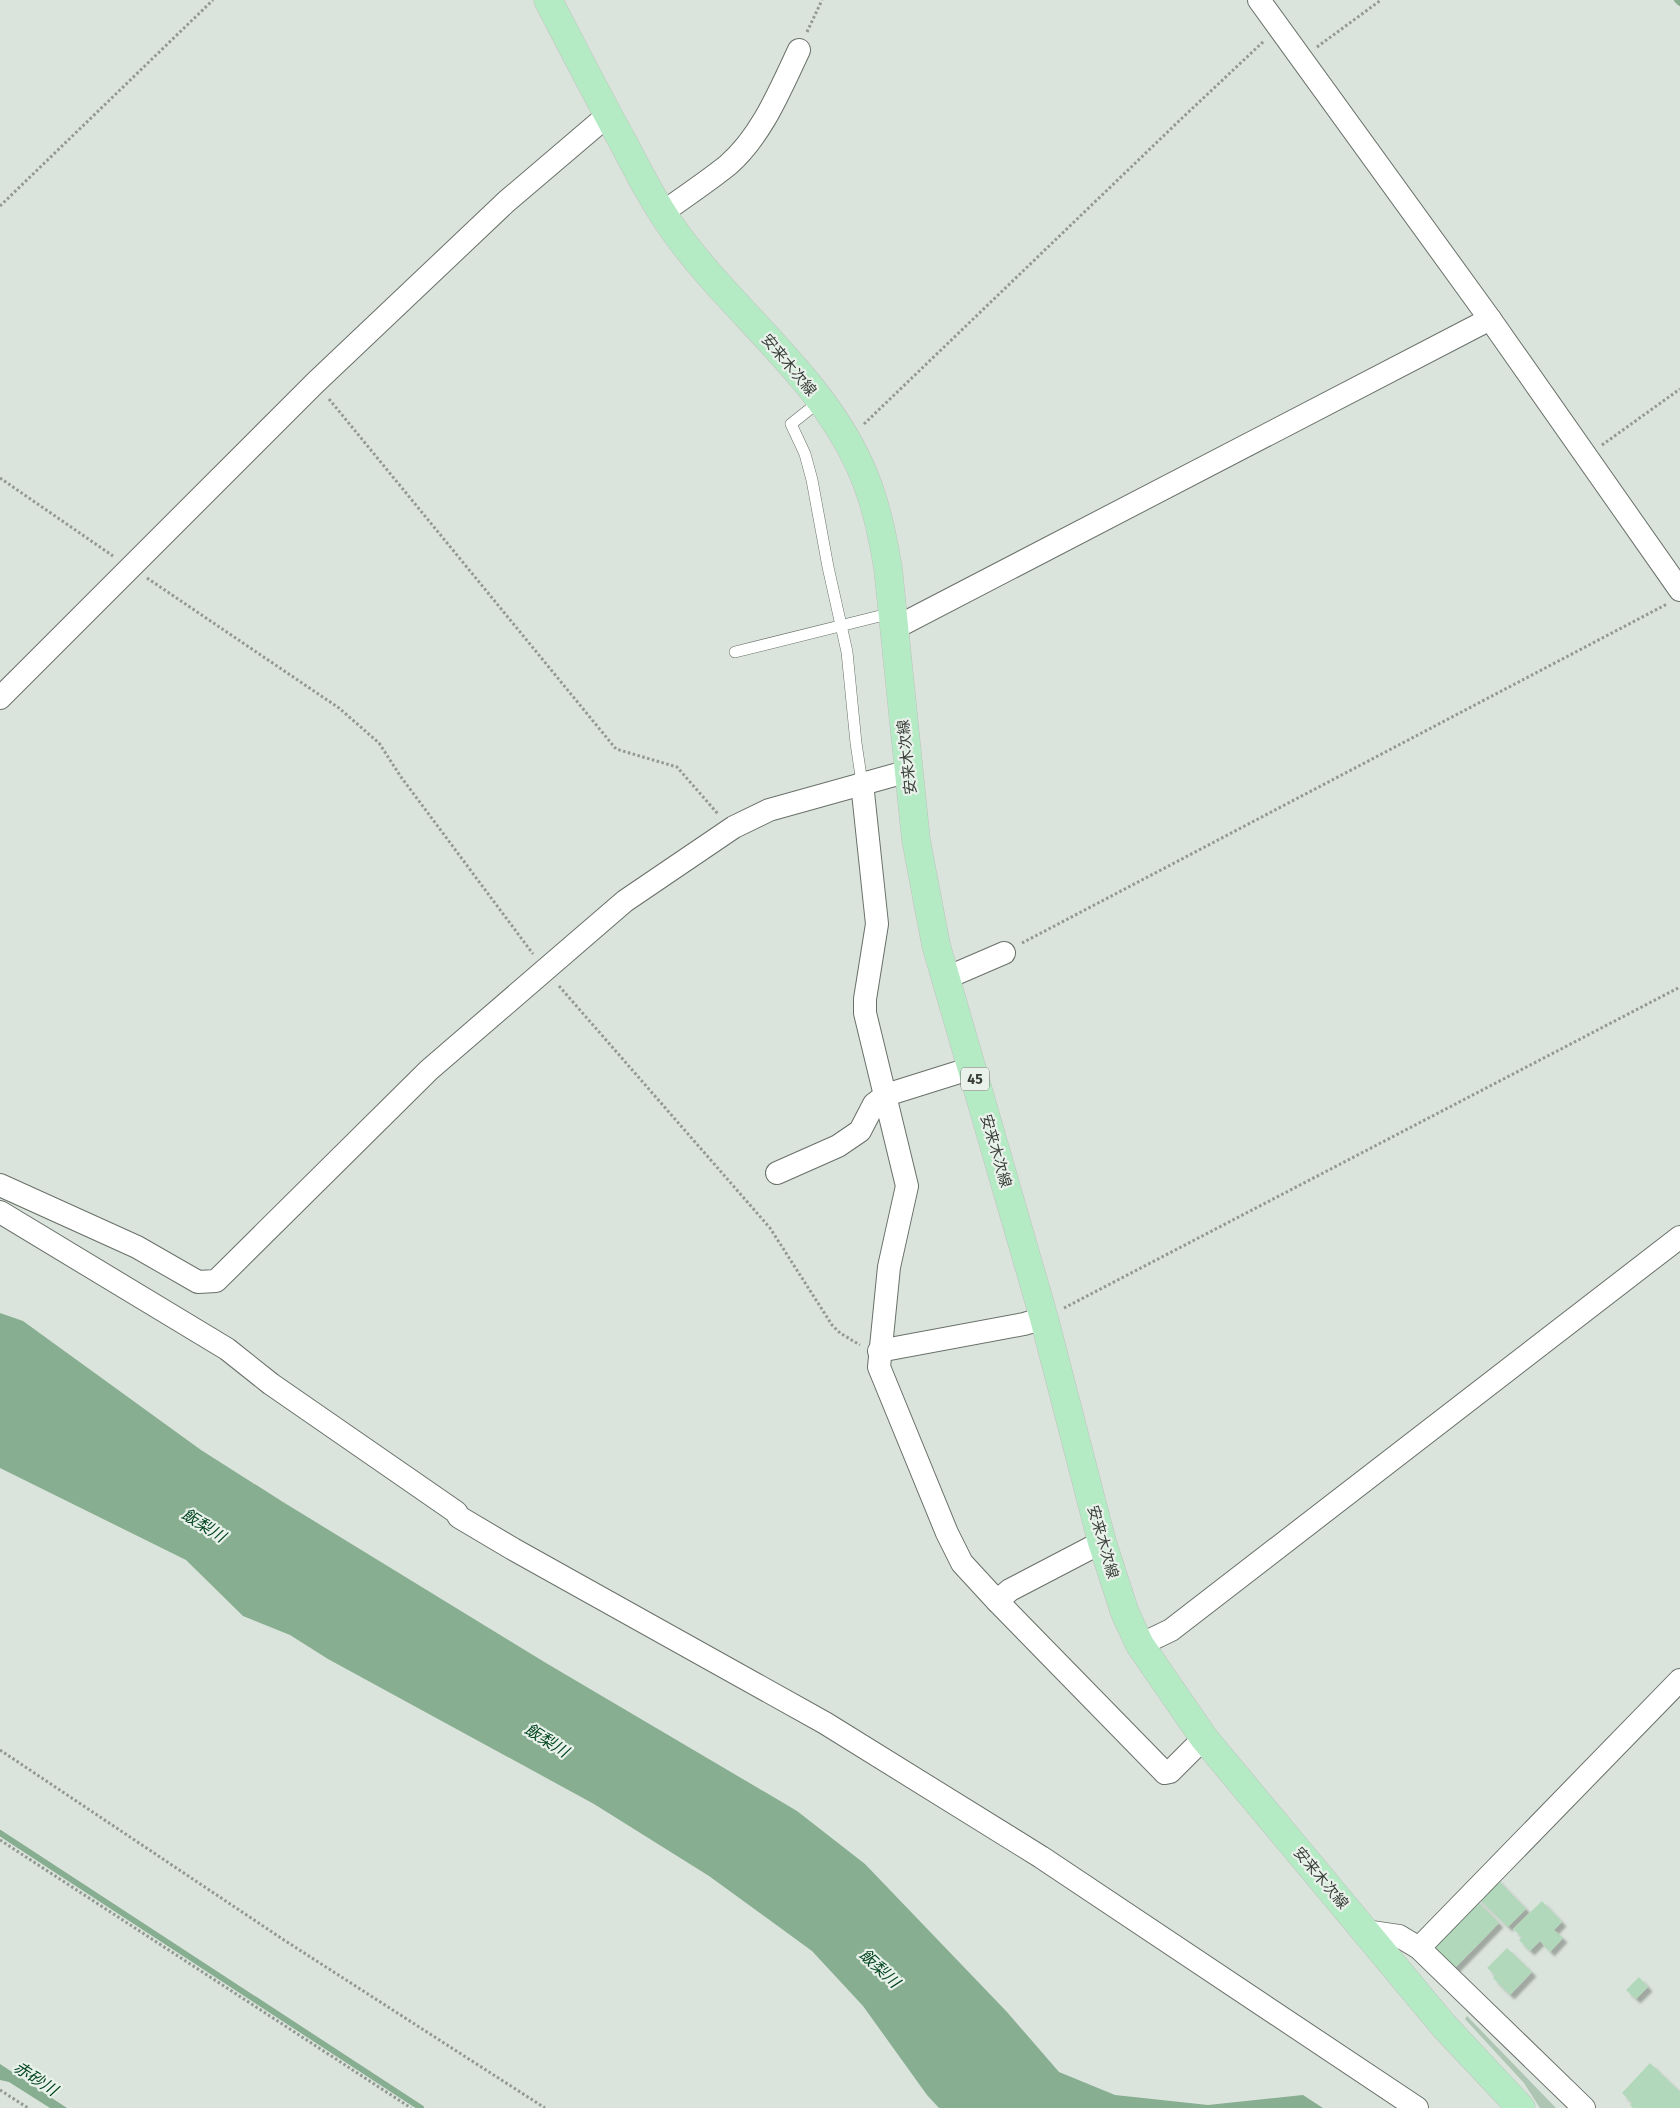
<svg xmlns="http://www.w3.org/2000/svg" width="1680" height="2108" viewBox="0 0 1680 2108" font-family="'Fira Sans','Noto Sans JP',sans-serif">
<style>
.green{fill:#adc5b2}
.water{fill:#87ae90}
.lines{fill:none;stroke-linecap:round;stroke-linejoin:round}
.stream{stroke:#87ae90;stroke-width:6}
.building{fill:#b1d8ba;filter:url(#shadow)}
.service-casing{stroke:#687069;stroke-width:12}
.minor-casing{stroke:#687069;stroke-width:24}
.primary-casing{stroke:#c0c1c0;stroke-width:29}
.path{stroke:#929993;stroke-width:3;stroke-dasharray:2.5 2.5;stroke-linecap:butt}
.service{stroke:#fff;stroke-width:11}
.minor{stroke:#fff;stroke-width:22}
.primary{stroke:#b5ebc4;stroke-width:28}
.labels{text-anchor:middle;stroke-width:4.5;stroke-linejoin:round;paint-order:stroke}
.shield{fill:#e8f1ea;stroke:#6e736f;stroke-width:1}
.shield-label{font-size:14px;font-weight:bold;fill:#393d3a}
.street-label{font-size:15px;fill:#393d3a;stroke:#e8f1ea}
.water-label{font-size:16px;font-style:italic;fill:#02451f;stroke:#e8f1ea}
</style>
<defs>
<filter id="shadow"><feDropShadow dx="4.5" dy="4.5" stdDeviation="1" flood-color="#0004"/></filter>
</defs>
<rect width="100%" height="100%" fill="#dbe4dc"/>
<polygon class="green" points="1467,2016 1556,2108 1540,2108 1524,2083 1465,2019"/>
<g class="water">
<polygon points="0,1313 23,1321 201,1450 283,1502 546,1663 797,1811 865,1864 1007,2012 1059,2072 1115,2095 1208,2105 1303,2095 1323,2108 939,2108 927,2095 863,2006 812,1951 709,1876 594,1804 328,1659 290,1635 243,1616 186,1560 0,1468"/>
<polygon points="0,2064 67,2108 50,2108 9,2082 0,2080"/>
</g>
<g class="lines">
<g class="stream">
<polyline points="1677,0 1680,3"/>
<polyline points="0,1833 421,2108"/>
</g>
</g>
<g class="building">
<polygon points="1496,1878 1526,1909 1508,1927 1477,1897"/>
<polygon points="1475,1899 1499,1923 1454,1969 1430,1945"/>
<polygon points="1542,1901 1562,1922 1554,1930 1563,1938 1550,1952 1540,1941 1530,1951 1519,1940 1522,1937 1513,1929"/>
<polygon points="1507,1948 1532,1972 1510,1995 1493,1978 1495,1975 1487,1968"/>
<polygon points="1639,1977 1648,1987 1636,1999 1626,1990"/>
<polygon points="1650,2063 1680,2092 1680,2108 1633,2108 1630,2105 1632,2103 1622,2093"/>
</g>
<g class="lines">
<g class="service-casing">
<g id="service">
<polyline points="820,401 791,424 805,454 812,480 828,567 847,652 856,743 862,783"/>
<polyline points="735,652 892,613"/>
</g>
</g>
<g class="minor-casing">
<g id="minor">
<polyline points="1259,0 1490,319 1680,590"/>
<path d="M662,213C684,197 707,182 728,165C762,135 780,90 799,50"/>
<polyline points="893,629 1490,319"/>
<polyline points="0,698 315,383 507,201 608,115"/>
<polyline points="862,783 877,924 865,999 865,1013 907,1186 889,1267 879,1367 947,1533 962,1563 997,1601 1165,1773 1170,1772 1204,1738"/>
<polyline points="946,978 1004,953"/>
<polyline points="777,1173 838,1146 860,1131 874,1104 886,1095 972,1068"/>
<polyline points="0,1185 137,1247 198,1282 216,1281 429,1070 625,901 734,827 769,810 909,771"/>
<polyline points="0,1212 227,1349 271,1384 456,1512 459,1517 513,1549 825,1723 1041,1857 1417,2108"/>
<polyline points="879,1351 1024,1324 1044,1318"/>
<polyline points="997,1601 1010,1590 1102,1542"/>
<polyline points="1140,1645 1171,1630 1680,1237"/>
<polyline points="1365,1931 1399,1936 1419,1948 1584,2108"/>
<polyline points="1419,1948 1680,1680"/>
</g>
</g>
<g class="primary-casing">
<path id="primary" d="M548,0C573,48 598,97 624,144C639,173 654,202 673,229C731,311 818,373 860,466C875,499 882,533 888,568L916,840L936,945L1044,1318L1102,1542L1125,1613L1140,1645L1204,1738L1444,2026L1521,2108"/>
</g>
<g class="path">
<polyline points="807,32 822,0"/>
<polyline points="1317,47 1381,0"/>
<polyline points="0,206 213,0"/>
<polyline points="329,399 616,749 677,767 718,814"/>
<polyline points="864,424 1179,121 1264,41"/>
<polyline points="1602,445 1680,389"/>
<polyline points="0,478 113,556"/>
<polyline points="147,578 339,708 379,743 401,777 533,954"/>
<polyline points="1022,943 1667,604"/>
<polyline points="559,986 770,1228 832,1325 840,1333 860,1345"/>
<polyline points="1064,1308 1680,987"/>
<polyline points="0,1750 284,1940 545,2108"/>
<polyline points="0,1840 411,2108"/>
<polyline points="0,2090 28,2108"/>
</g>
<use href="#service" class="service"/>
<use href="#minor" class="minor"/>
<use href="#primary" class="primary"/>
</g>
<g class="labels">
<rect class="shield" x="961" y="1067.5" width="28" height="23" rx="4"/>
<g class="shield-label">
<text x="975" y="1084">45</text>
</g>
<g class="street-label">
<text transform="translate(789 365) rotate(50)" y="5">安来木次線</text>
<text transform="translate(907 757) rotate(-96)" y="5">安来木次線</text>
<text transform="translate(996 1151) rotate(74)" y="5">安来木次線</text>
<text transform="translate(1103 1542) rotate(74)" y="5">安来木次線</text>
<text transform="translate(1321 1878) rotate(50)" y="5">安来木次線</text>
</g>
<g class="water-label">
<text transform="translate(204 1525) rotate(32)" y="6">飯梨川</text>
<text transform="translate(547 1740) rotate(32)" y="6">飯梨川</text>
<text transform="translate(880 1968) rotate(43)" y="6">飯梨川</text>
<text transform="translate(36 2078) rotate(33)" y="6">赤砂川</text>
</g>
</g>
</svg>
